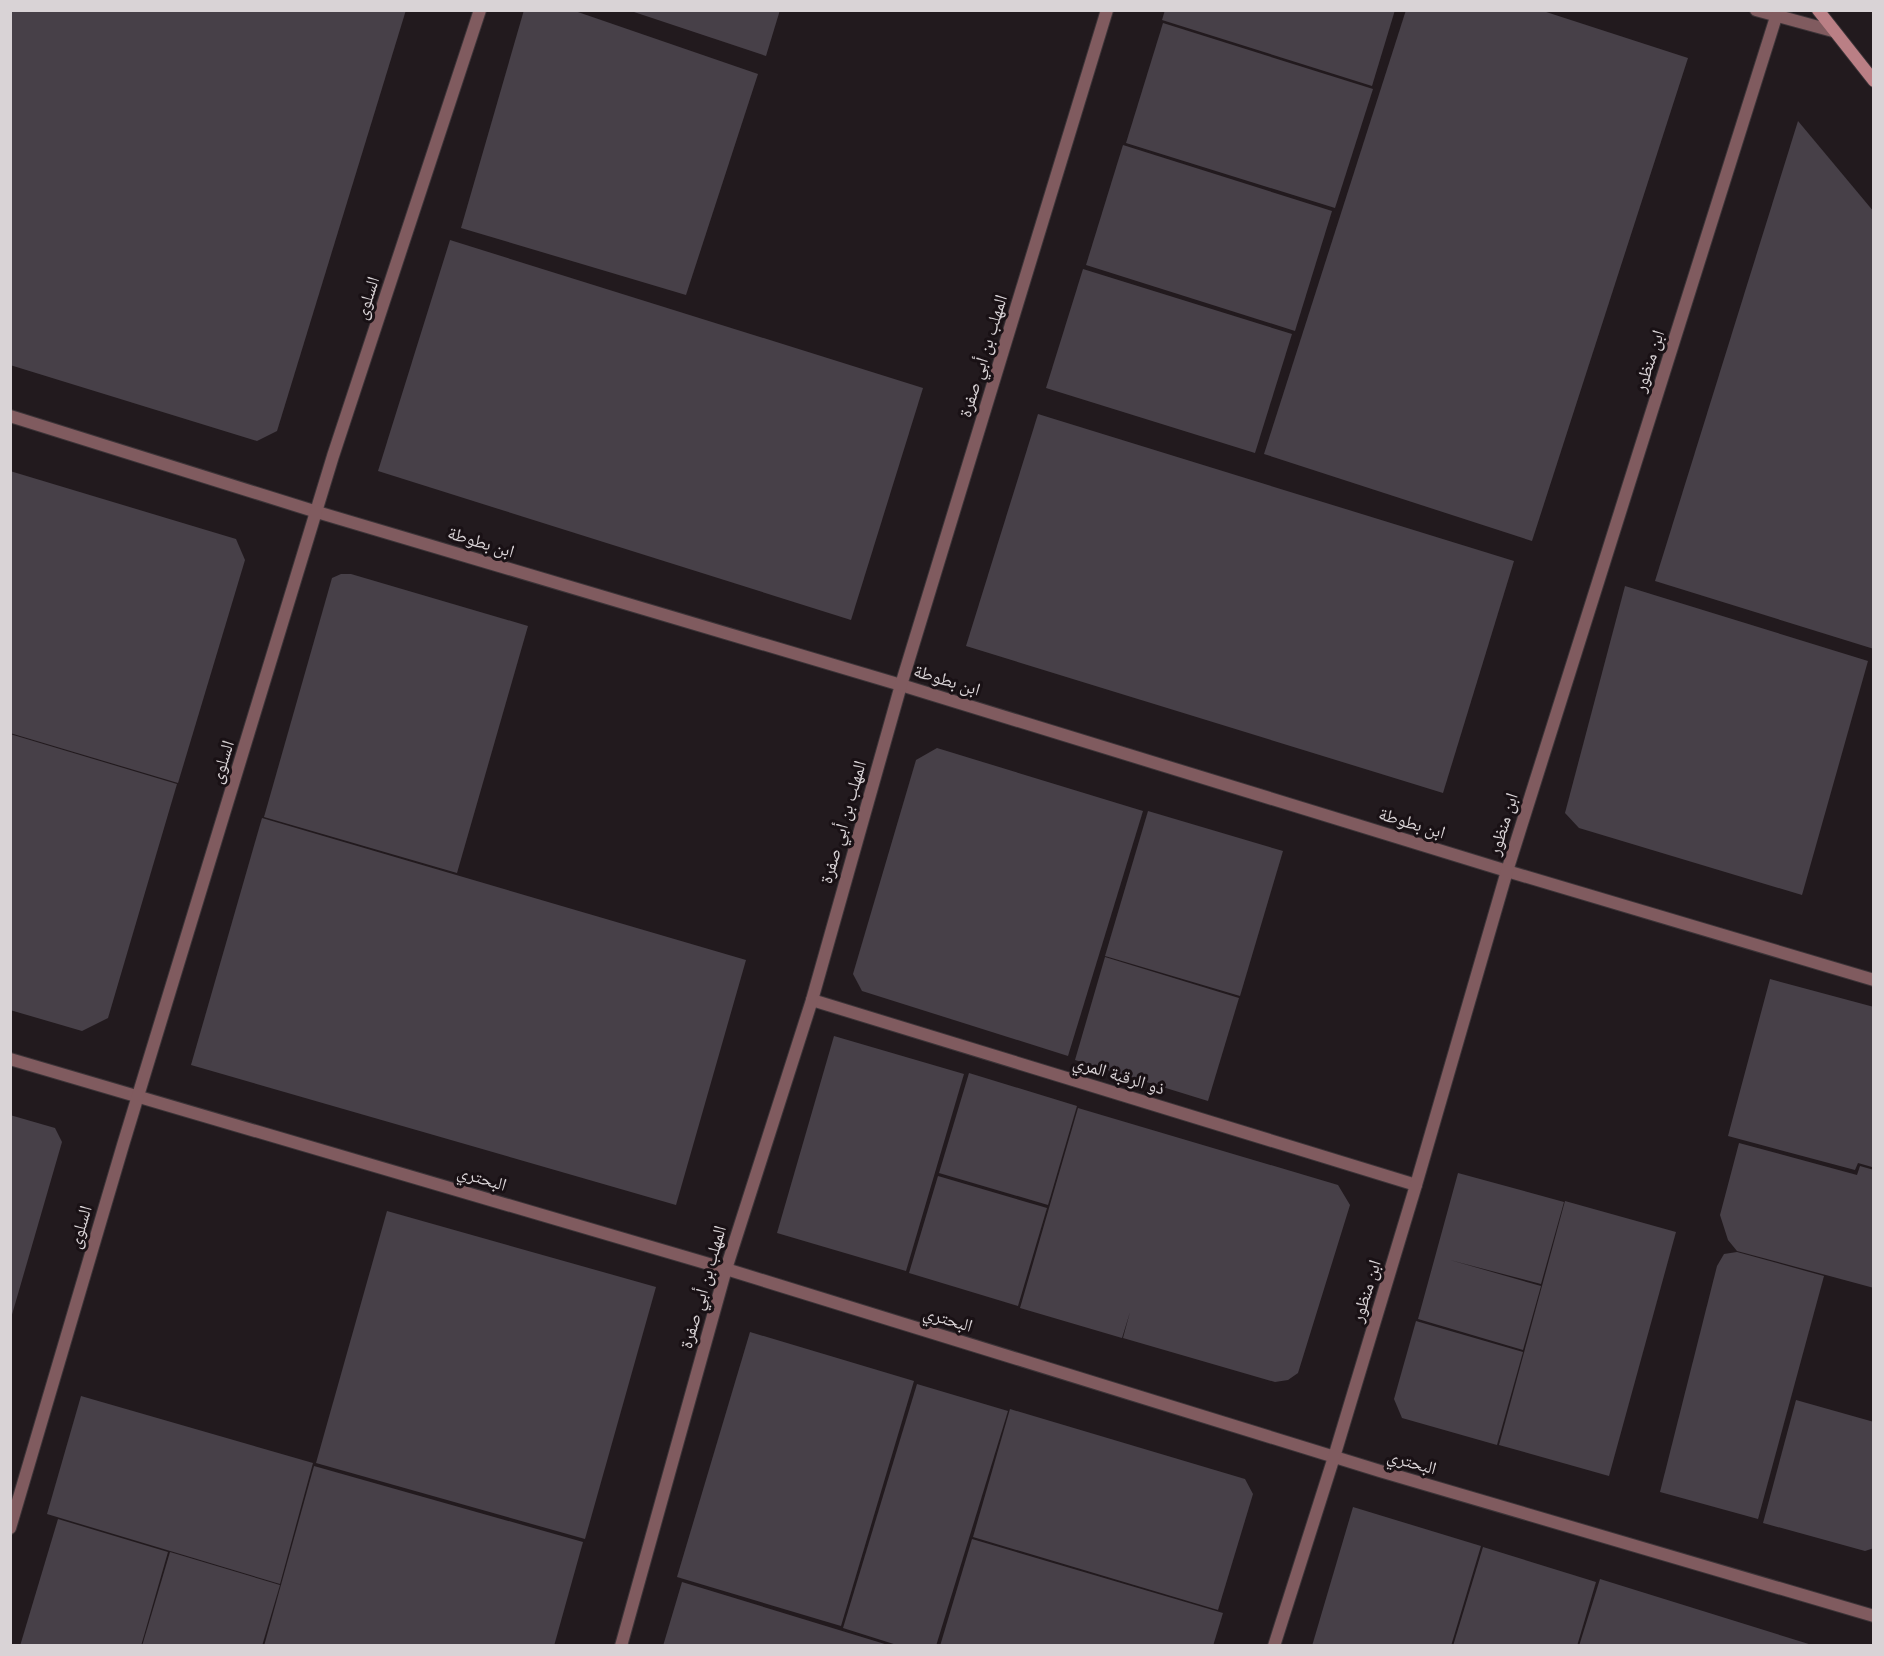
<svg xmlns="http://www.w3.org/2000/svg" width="1884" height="1656" viewBox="0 0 1884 1656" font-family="'IBM Plex Sans','Noto Naskh Arabic',sans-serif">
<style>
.building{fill:#474048}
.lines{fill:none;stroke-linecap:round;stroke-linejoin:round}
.minor-casing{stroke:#3c3438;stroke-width:14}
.secondary-casing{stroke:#3c3438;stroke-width:14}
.minor{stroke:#805b5f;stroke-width:12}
.secondary{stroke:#ba7f85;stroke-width:12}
.labels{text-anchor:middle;stroke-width:6;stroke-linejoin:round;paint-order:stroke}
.street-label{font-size:18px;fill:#d9d3d6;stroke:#191115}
</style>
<rect width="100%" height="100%" fill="#221a1e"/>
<g class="building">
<polygon points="10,10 406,10 277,431 257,441 10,365"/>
<polygon points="524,10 572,10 758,74 686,295 461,228"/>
<polygon points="628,10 780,10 766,56"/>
<polygon points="1165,10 1395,10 1372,86 1162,20"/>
<polygon points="1406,10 1540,10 1688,58 1532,541 1264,454"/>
<polygon points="1163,23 1373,89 1335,208 1126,143"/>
<polygon points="1798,121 1874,212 1874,649 1655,581"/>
<polygon points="1123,145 1332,211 1295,331 1086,265"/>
<polygon points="450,240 923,388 851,620 378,471"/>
<polygon points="1083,269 1292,334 1255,453 1046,388"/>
<polygon points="1038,414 1514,561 1443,793 966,646"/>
<polygon points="10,471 236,539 245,560 178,783 10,733"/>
<polygon points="341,574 351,574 528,626 457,873 264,817 332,578"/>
<polygon points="1625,586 1868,661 1802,895 1579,828 1565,813"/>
<polygon points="10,734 177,784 108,1018 82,1031 10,1010"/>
<polygon points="937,748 1143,811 1068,1056 862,991 853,974 916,760"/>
<polygon points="1148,811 1283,851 1240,996 1105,956"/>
<polygon points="262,818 746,960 676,1205 191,1065"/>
<polygon points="1105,957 1239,998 1208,1101 1075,1060"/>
<polygon points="1770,979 1874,1007 1872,1167 1858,1163 1855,1170 1728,1136"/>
<polygon points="834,1036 964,1074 906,1271 777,1233"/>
<polygon points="969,1073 1077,1106 1048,1205 939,1173"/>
<polygon points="1078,1108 1338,1185 1350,1205 1298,1373 1288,1380 1275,1382 1123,1338 1130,1312 1122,1338 1020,1308"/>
<polygon points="10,1115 55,1128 62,1142 11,1318"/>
<polygon points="1739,1143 1857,1175 1860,1166 1874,1170 1874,1288 1737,1251 1728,1240 1720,1215"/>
<polygon points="1458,1173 1564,1202 1541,1284 1450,1260 1541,1286 1523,1350 1418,1319"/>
<polygon points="938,1176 1047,1208 1018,1306 909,1273"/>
<polygon points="1565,1201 1676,1232 1609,1476 1499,1445"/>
<polygon points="387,1211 656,1287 585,1539 316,1463"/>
<polygon points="1737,1252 1824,1276 1758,1519 1660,1492 1717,1266 1724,1254"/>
<polygon points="1416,1321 1523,1352 1497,1445 1402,1418 1394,1399"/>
<polygon points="750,1332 914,1381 841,1626 677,1577"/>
<polygon points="917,1384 1008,1411 936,1646 900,1646 843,1628"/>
<polygon points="81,1396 313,1463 280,1584 47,1514"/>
<polygon points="1796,1400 1874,1422 1874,1548 1865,1551 1763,1523"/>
<polygon points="1010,1409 1245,1479 1253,1494 1218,1610 973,1537"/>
<polygon points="314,1466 583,1542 554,1646 264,1646"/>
<polygon points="1353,1507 1481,1546 1451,1646 1312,1646"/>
<polygon points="58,1519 168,1552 141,1646 20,1646"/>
<polygon points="972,1539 1223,1613 1213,1646 940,1646"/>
<polygon points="1483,1547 1596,1582 1577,1646 1453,1646"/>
<polygon points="170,1552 280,1585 262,1646 142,1646"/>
<polygon points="1600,1579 1812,1645 1812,1646 1579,1646"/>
<polygon points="682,1582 888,1645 888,1646 663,1646"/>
</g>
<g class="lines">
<g class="minor-casing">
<g id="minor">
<polyline points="1756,10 1833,31"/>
<polyline points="10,416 317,512 901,685 1507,871 1874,980"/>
<polyline points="812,1000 1416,1185"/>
<polyline points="10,1059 726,1269 1380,1471 1874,1616"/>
<polyline points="10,1528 123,1145 333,456 480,10"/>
<polyline points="621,1646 726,1269 812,1000 901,685 1107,10"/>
<polyline points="1274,1646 1334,1457 1416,1185 1507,871 1776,17"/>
</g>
</g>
<g class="secondary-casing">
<polyline id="secondary" points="1818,10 1874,81"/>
</g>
<use href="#minor" class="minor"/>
<use href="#secondary" class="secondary"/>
</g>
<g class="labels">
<g class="street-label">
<text transform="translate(367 298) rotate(-72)" y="6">السلوى</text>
<text transform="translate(983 356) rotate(-73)" y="6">المهلب بن أبي صفرة</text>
<text transform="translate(1649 361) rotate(-72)" y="6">ابن منظور</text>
<text transform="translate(481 542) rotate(17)" y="6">ابن بطوطة</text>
<text transform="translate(947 680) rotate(17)" y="6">ابن بطوطة</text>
<text transform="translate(222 762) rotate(-73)" y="6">السلوى</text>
<text transform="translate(843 822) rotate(-74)" y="6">المهلب بن أبي صفرة</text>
<text transform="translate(1412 823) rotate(17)" y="6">ابن بطوطة</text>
<text transform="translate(1503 824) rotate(-73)" y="6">ابن منظور</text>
<text transform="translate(1119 1075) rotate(17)" y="6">ذو الرقبة المري</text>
<text transform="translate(482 1178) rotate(17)" y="6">البحتري</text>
<text transform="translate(80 1227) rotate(-74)" y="6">السلوى</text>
<text transform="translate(703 1287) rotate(-74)" y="6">المهلب بن أبي صفرة</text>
<text transform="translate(1366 1291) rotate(-73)" y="6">ابن منظور</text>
<text transform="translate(948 1319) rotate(17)" y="6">البحتري</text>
<text transform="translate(1412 1462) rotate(16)" y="6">البحتري</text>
</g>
</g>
<rect width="1884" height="1656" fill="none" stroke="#d9d3d6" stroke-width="24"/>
</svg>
